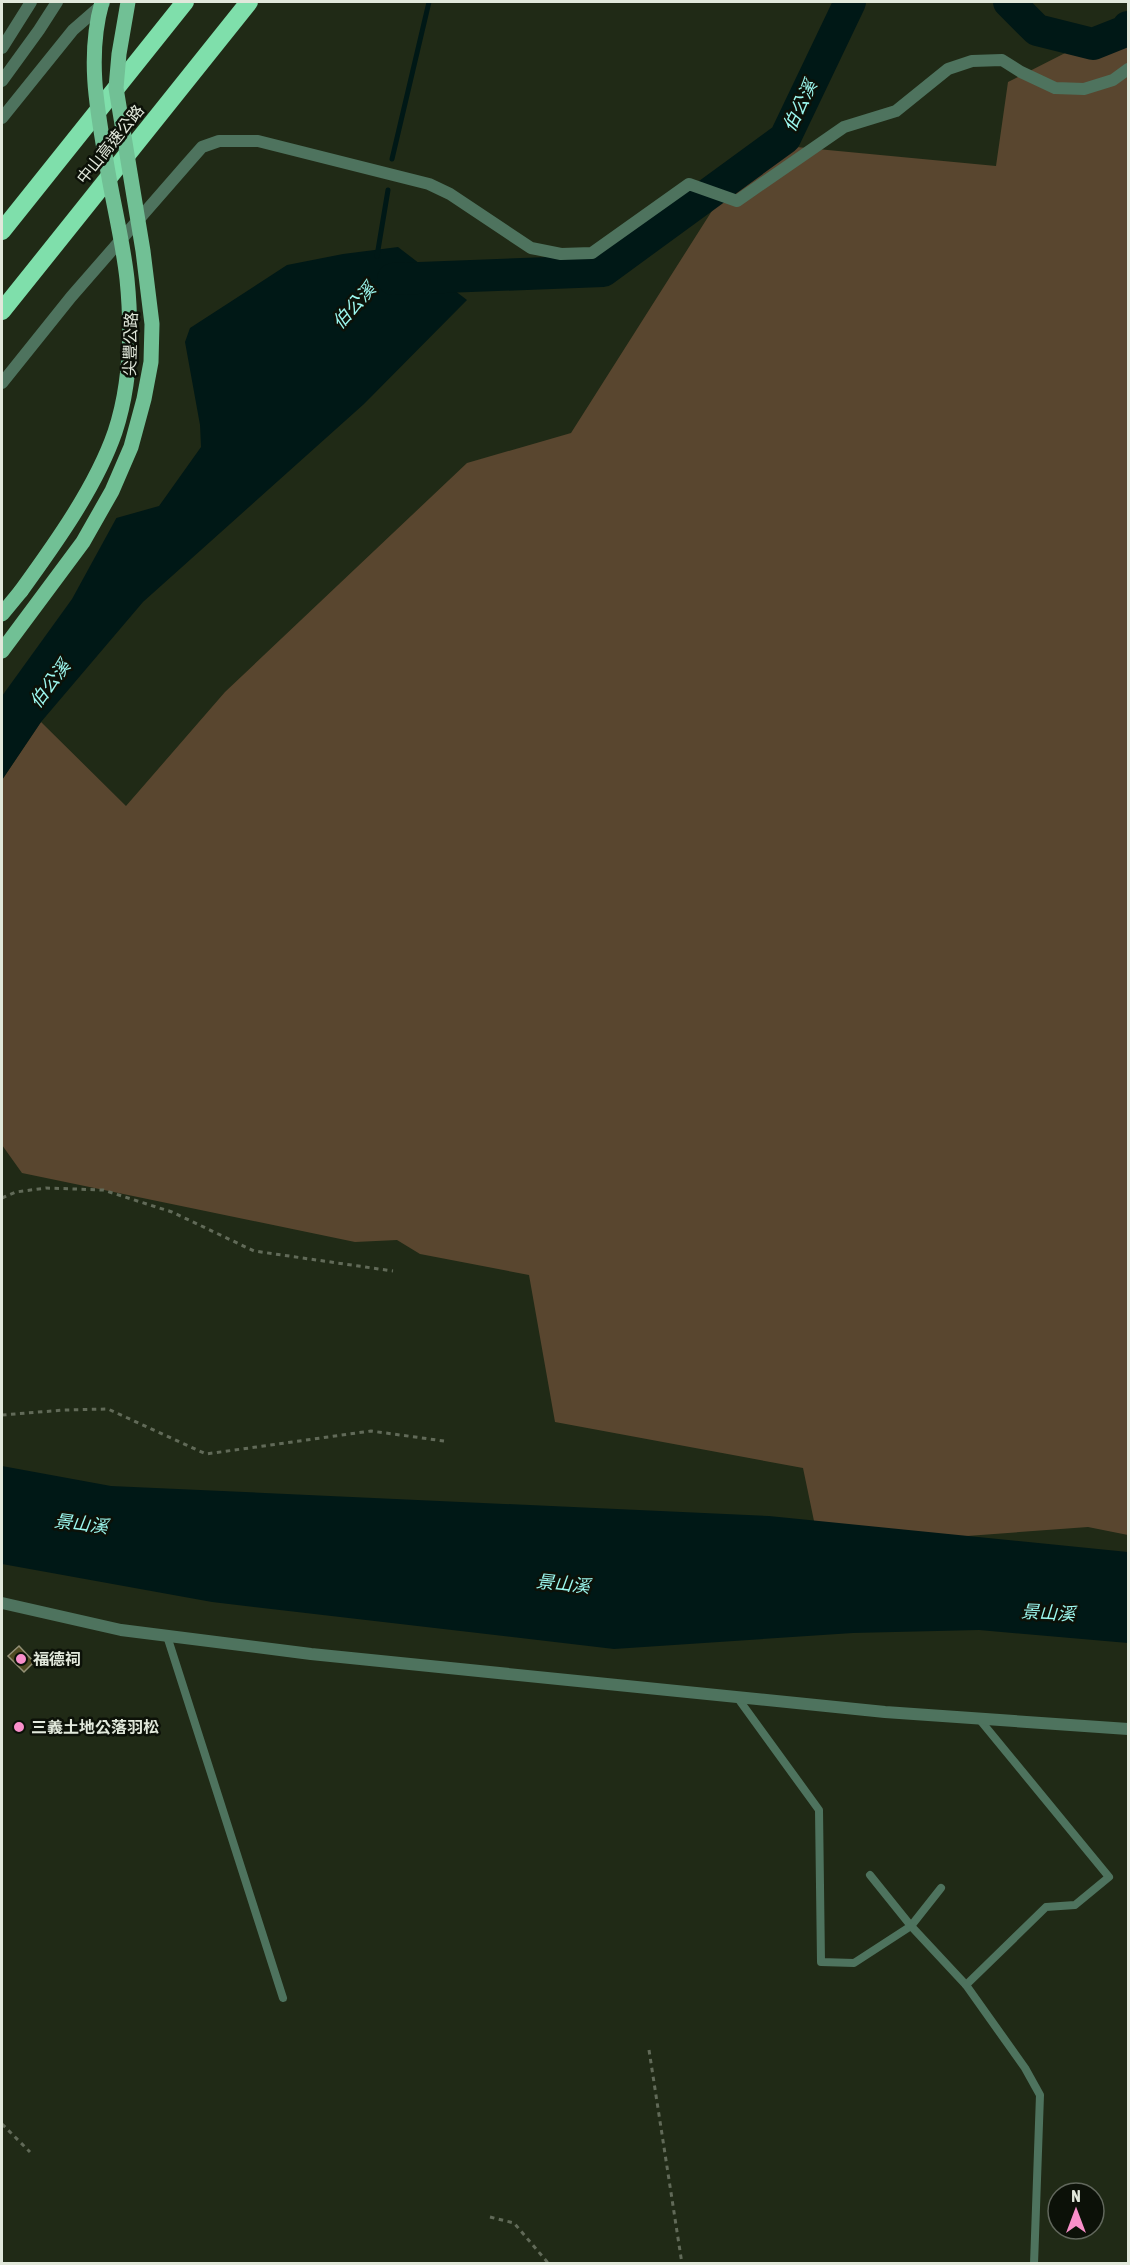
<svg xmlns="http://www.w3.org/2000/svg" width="1130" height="2265" viewBox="0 0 1130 2265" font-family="'Asap Condensed','Noto Sans TC',sans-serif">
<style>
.green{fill:#59462f}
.water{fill:#001816}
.pier{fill:#202a16}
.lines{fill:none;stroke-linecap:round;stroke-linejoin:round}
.stream{stroke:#001816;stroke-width:5}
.river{stroke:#001816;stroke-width:32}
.building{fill:#4f4a21;stroke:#939076;stroke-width:1.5}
.path{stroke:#616a58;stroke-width:3;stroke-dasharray:4.5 4.5;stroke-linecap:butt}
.service{stroke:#4e735e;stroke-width:8}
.minor{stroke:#4e735e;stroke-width:12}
.primary{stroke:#71c095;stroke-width:15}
.motorway{stroke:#7fdfab;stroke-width:18}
.primary-bridge{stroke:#71c095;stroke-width:15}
.poi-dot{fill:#f98fca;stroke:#0c1108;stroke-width:2}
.labels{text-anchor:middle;stroke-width:5;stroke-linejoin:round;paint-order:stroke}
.street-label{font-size:16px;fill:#e1e8db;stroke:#0c1108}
.poi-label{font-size:16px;font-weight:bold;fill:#e1e8db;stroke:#0c1108;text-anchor:start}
.water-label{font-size:18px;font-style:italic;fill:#9cf7ee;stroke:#0c1108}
</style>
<rect width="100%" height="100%" fill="#202a16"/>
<polygon class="green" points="1128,21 1128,1535 1088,1527 831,1546 814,1521 803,1468 555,1422 529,1275 420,1254 397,1240 355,1242 22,1173 2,1145 2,780 41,722 126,806 225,692 467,463 571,433 755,143 996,166 1008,82"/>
<g class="water">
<polygon points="398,247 467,300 364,404 143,602 41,722 2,780 2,626 95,524 159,506 201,447 200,425 185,342 190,328 287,265 343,254"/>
<polygon points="2,1466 111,1486 769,1516 1128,1552 1128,1643 979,1630 853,1633 614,1649 212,1602 2,1564"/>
</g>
<polygon class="pier" points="118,515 72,599 2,696 2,620 28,580 94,522"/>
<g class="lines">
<g class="stream">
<polyline points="392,159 429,2"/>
<polyline points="377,256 388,190"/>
</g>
<g class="river">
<polyline points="1009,2 1037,30 1093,44 1126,31 1128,27"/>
<polyline points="393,279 603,271 785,138 850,2"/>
</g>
</g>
<polygon class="building" points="19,1646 34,1662 24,1672 8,1656"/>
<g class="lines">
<g class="path">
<polyline points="2,1198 16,1192 46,1188 103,1190 172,1212 254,1251 393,1271"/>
<polyline points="2,1415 64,1410 108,1409 206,1454 371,1431 444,1441"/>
<polyline points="649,2050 682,2264"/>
<polyline points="2,2124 30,2152"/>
<polyline points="490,2217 514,2223 549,2264"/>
</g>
<g class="service">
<polyline points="167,1636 283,1998"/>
<polyline points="737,1697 819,1810 821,1962 854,1963 911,1926 941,1888"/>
<polyline points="870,1875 911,1926 966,1985 1025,2068 1040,2095 1034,2264"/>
<polyline points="966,1985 1046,1907 1075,1905 1109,1877 980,1720"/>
</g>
<g class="minor">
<polyline points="2,48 31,2"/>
<polyline points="2,81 39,30 57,2"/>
<polyline points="2,118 73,30 104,3"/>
<polyline points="2,383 71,297 187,164 202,147 219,141 258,141 429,184 450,194 531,248 561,254 592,253 689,184 737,201 844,127 896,111 948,69 972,61 1002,60 1021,72 1055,88 1084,89 1113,80 1128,69"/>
<polyline points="2,1603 121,1630 311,1654 885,1712 1128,1729"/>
</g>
<polyline class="primary" points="2,614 21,591"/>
<g class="motorway">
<polyline points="2,231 185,2"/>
<polyline points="2,311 249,2"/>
</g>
<g class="primary-bridge">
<path d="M21,591C55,544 96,487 115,432C131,384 132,329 127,279C123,243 114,207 108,172C98,114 86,59 102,2"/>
<polyline points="2,651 83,542 112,491 131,447 144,399 151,362 152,324 143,251 116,88 119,54 128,2"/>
</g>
</g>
<g class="poi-dot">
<circle cx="21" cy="1659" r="6"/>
<circle cx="19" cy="1727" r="6"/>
</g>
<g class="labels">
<g class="street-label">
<text transform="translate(110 144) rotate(-51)" y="6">中山高速公路</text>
<text transform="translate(130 344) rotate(-88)" y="6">尖豐公路</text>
</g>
<g class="poi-label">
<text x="33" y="1665">福德祠</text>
<text x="31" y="1733">三義土地公落羽松</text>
</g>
<g class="water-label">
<text transform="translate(800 106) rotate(-64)" y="6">伯公溪</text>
<text transform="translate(354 306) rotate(-48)" y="6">伯公溪</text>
<text transform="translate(50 684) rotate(-53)" y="6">伯公溪</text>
<text transform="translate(81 1524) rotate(7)" y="6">景山溪</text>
<text transform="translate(563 1584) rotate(6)" y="6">景山溪</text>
<text transform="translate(1048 1613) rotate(3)" y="6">景山溪</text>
</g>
</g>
<rect width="1130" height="2265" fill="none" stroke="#e1e8db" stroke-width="6"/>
<g transform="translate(1076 2211)"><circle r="28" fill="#0c1108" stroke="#61675c" stroke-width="1.5"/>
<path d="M0-4.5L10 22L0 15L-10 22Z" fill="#f98fca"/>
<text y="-9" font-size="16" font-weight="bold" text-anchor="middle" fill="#e1e8db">N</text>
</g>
</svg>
